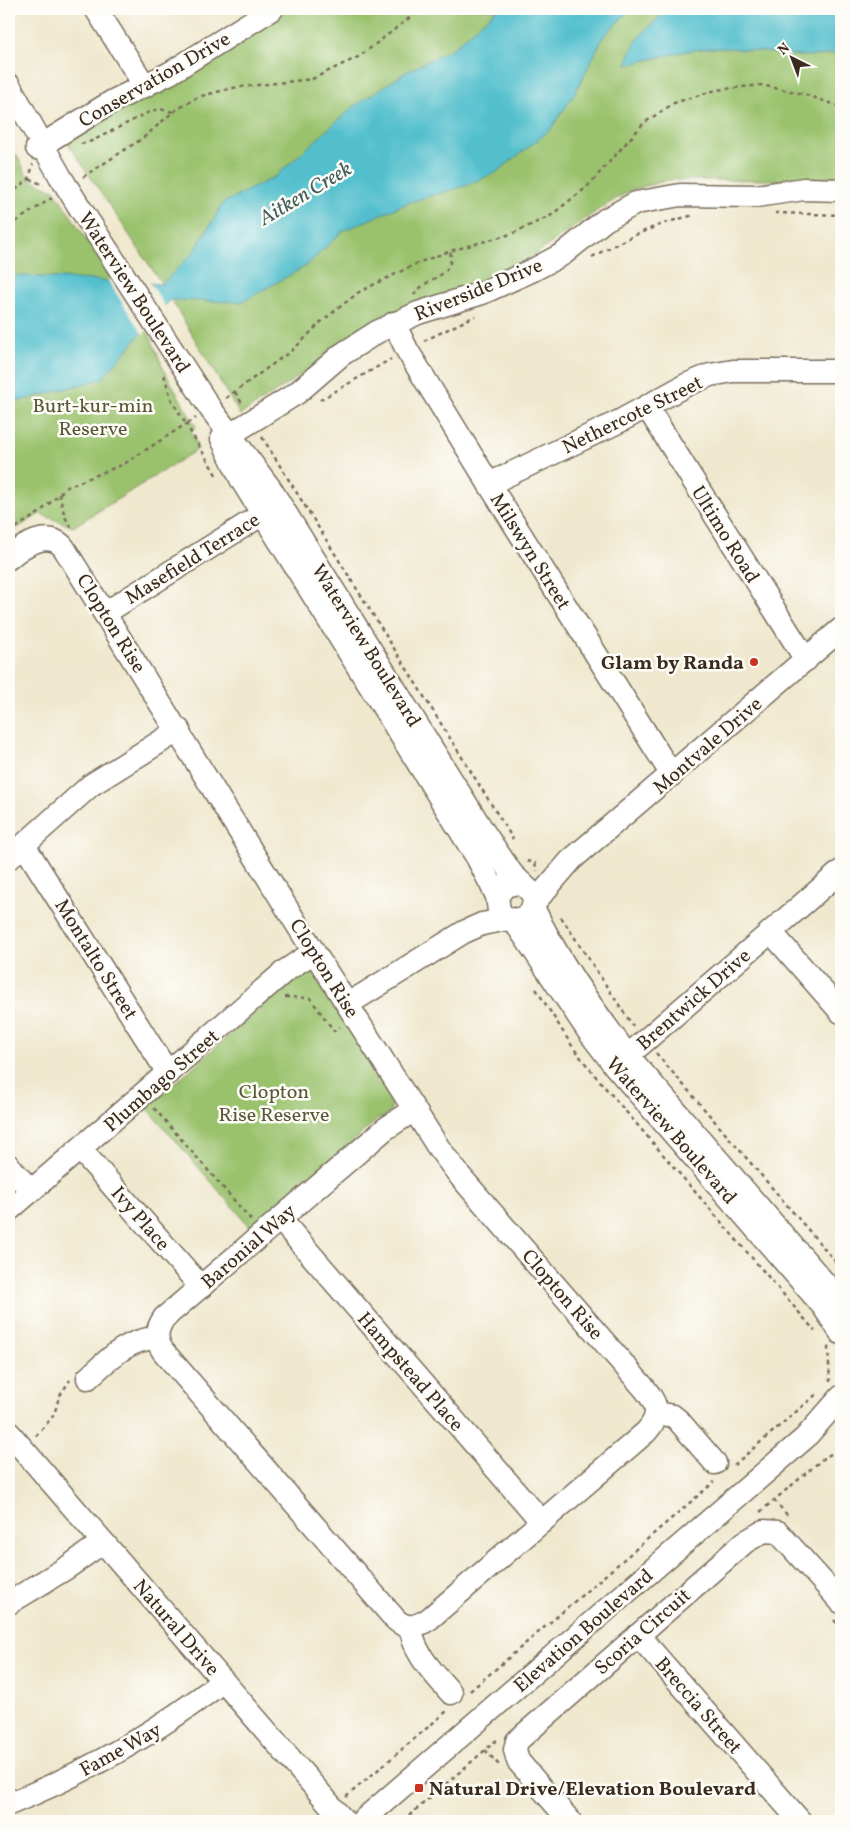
<svg xmlns="http://www.w3.org/2000/svg" width="850" height="1830" viewBox="0 0 850 1830" font-family="Vollkorn,serif">
<style>
.green{fill:#9ac26d;stroke:#6a7646}
.water{fill:#53bfcd;stroke:#477476}
.pier{fill:#efe8ce}
.lines{fill:none;stroke-linecap:round;stroke-linejoin:round}
.minor-casing{stroke:#7a6c5c;stroke-width:25}
.path{stroke:#7a6c5c;stroke-width:2.5;stroke-dasharray:4 4;stroke-linecap:butt}
.minor{stroke:#fff;stroke-width:22}
.minor-bridge-casing{stroke:#7a6c5c;stroke-width:25;stroke-linecap:butt}
.minor-bridge{stroke:#fff;stroke-width:22}
.poi-dot{fill:#c8321e;stroke:#fdfcf7;stroke-width:2}
.labels{text-anchor:middle;stroke-width:5;stroke-linejoin:round;paint-order:stroke}
.street-label{font-size:20px;fill:#3b2a1e;stroke:#fdfcf7}
.park-label{font-size:20px;fill:#585836;stroke:#fdfcf7}
.poi-label{font-size:20px;font-weight:bold;fill:#3b2a1e;stroke:#fdfcf7;text-anchor:end}
.water-label{font-size:21px;font-style:italic;fill:#435e5b;stroke:#fdfcf7}
</style>
<rect width="100%" height="100%" fill="#fdfcf7"/>
<filter id="ink" filterUnits="userSpaceOnUse"><feTurbulence type="fractalNoise" baseFrequency=".02" numOctaves="2"/><feDisplacementMap in="SourceGraphic" scale="10" xChannelSelector="R" yChannelSelector="G"/><feConvolveMatrix kernelMatrix="1 2 1 2 8 2 1 2 1" color-interpolation-filters="sRGB"/></filter>
<filter id="wash" filterUnits="userSpaceOnUse"><feTurbulence type="fractalNoise" baseFrequency=".0096" numOctaves="4" result="noise"/><feDisplacementMap in="SourceGraphic" scale="20" xChannelSelector="R" yChannelSelector="G"/><feGaussianBlur stdDeviation="1.12" result="paint"/><feColorMatrix in="noise" values="0 0 0 0 0 0 0 0 0 0 0 0 0 0 0 0 0 1.4 0 .05"/><feComposite in="paint" operator="in"/></filter>
<g filter="url(#wash)">
<rect width="100%" height="100%" fill="#efe8ce"/>
<g class="green">
<polygon points="290,9 841,9 841,180 668,180 631,190 598,210 523,263 310,369 240,415 162,284 67,142 125,104 168,87"/>
<polygon points="16,154 29,179 54,190 151,338 164,370 196,427 191,430 198,449 73,527 40,514 9,533 9,159"/>
<polygon points="304,969 317,972 393,1097 390,1113 377,1120 252,1229 147,1108"/>
</g>
<g class="water">
<polygon points="497,9 631,9 604,36 575,93 550,130 497,172 465,186 410,202 343,231 306,266 242,302 170,300 102,379 9,404 9,275 162,284 194,252 223,203 276,176 354,106 406,72 453,48"/>
<path d="M666,9H841V51C808,64 757,48 720,48C689,48 657,58 627,65C631,37 651,29 666,9Z"/>
</g>
<polygon class="pier" points="107,279 149,281 166,308 143,335"/>
</g>
<g filter="url(#ink)">
<g class="lines">
<g class="minor-casing">
<g id="minor">
<polyline points="96,9 145,86"/>
<polyline points="9,85 60,176"/>
<polyline points="37,148 113,101 170,73 272,9"/>
<path d="M80,208L210,408L270,488L485,834L512,874L532,893C540,915 513,929 499,911L497,896L506,885L521,883"/>
<polyline points="394,323 407,350 489,484 672,775"/>
<polyline points="647,407 806,660"/>
<polyline points="222,439 242,481 478,859 497,896"/>
<polyline points="223,439 297,393 341,355 377,332 418,313 482,293 533,270 563,254 605,220 636,203 680,195 756,196 804,189 841,190"/>
<polyline points="489,484 620,421 686,385 710,375 733,371 841,371"/>
<path d="M9,558C23,545 50,529 64,548L314,952L438,1147L460,1176L645,1389C658,1405 661,1416 646,1432L429,1619C417,1627 406,1630 395,1619L163,1351C155,1339 156,1330 164,1318L385,1129L414,1110"/>
<polyline points="105,613 274,507"/>
<polyline points="24,845 168,1073"/>
<polyline points="9,858 91,785 179,730"/>
<polyline points="534,903 571,860 841,629"/>
<path d="M533,907C557,960 593,1009 628,1056L841,1302"/>
<polyline points="511,920 519,928 589,1032 615,1066 823,1306 841,1333"/>
<polyline points="771,932 841,1012"/>
<polyline points="348,1004 464,932 482,924 508,919"/>
<polyline points="617,1065 841,871"/>
<polyline points="81,1150 201,1287"/>
<polyline points="9,1166 31,1191"/>
<polyline points="9,1210 285,971 314,952"/>
<polyline points="280,1219 542,1522"/>
<path d="M88,1378C109,1359 127,1339 157,1338"/>
<polyline points="657,1413 673,1416 678,1420 715,1463"/>
<polyline points="9,1433 344,1821"/>
<polyline points="9,1603 68,1567 103,1542"/>
<path d="M411,1627C413,1654 434,1673 451,1693"/>
<polyline points="638,1635 800,1821"/>
<path d="M9,1804C86,1773 157,1732 223,1681"/>
<polyline points="362,1821 805,1438 841,1397"/>
<polyline points="570,1821 518,1761 515,1750 517,1741 745,1542 764,1531 778,1532 841,1602"/>
</g>
</g>
<g class="path">
<polyline points="81,144 92,141 151,111 160,109 173,112"/>
<polyline points="83,177 143,138 173,112 198,97 232,88 312,79 360,56 421,9"/>
<polyline points="29,179 44,185"/>
<polyline points="9,195 29,179 33,164"/>
<polyline points="775,213 841,215"/>
<polyline points="9,226 52,198"/>
<path d="M592,257C625,239 657,223 695,215"/>
<path d="M414,295C426,276 456,278 450,251"/>
<polyline points="424,341 475,316"/>
<polyline points="164,375 172,401 186,424 196,418"/>
<polyline points="235,392 243,405"/>
<polyline points="226,398 295,348 322,321 359,292 420,262 450,251 511,234 550,216 587,187 644,123 674,103 716,90 761,85 804,94 841,107"/>
<polyline points="320,400 391,359"/>
<polyline points="262,437 513,839"/>
<polyline points="59,494 65,517 72,528"/>
<polyline points="9,532 39,513 67,487 124,464 186,424 218,478"/>
<polyline points="527,861 535,863 537,871"/>
<polyline points="561,917 633,1026"/>
<polyline points="536,989 574,1049 597,1078 815,1331"/>
<polyline points="285,997 310,998 334,1031 340,1027"/>
<polyline points="656,1053 841,1268"/>
<polyline points="154,1108 252,1221"/>
<polyline points="829,1347 828,1348 830,1382"/>
<polyline points="36,1436 54,1415 59,1397 70,1380"/>
<polyline points="734,1465 819,1392"/>
<polyline points="774,1500 788,1516"/>
<polyline points="760,1512 824,1458 841,1448"/>
<polyline points="834,1620 841,1628"/>
<polyline points="470,1691 714,1482"/>
<polyline points="485,1750 499,1765"/>
<polyline points="346,1797 447,1711"/>
<polyline points="403,1821 499,1738"/>
</g>
<use href="#minor" class="minor"/>
<g class="minor-bridge-casing">
<polyline id="minor-bridge" points="60,176 80,208"/>
</g>
<use href="#minor-bridge" class="minor-bridge"/>
</g>
</g>
<g class="poi-dot">
<circle cx="754" cy="662" r="5"/>
<rect x="414" y="1783" width="10" height="10" rx="2.5"/>
</g>
<g class="labels">
<g class="street-label">
<text transform="translate(154 79) rotate(-30)" y="7">Conservation Drive</text>
<text transform="translate(478 289) rotate(-22)" y="7">Riverside Drive</text>
<text transform="translate(135 292) rotate(57)" y="7">Waterview Boulevard</text>
<text transform="translate(632 414) rotate(-26)" y="7">Nethercote Street</text>
<text transform="translate(726 534) rotate(58)" y="7">Ultimo Road</text>
<text transform="translate(531 551) rotate(58)" y="7">Milswyn Street</text>
<text transform="translate(192 558) rotate(-32)" y="7">Masefield Terrace</text>
<text transform="translate(112 623) rotate(58)" y="7">Clopton Rise</text>
<text transform="translate(367 645) rotate(58)" y="7">Waterview Boulevard</text>
<text transform="translate(707 745) rotate(-41)" y="7">Montvale Drive</text>
<text transform="translate(97 959) rotate(58)" y="7">Montalto Street</text>
<text transform="translate(325 968) rotate(58)" y="7">Clopton Rise</text>
<text transform="translate(693 999) rotate(-41)" y="7">Brentwick Drive</text>
<text transform="translate(161 1080) rotate(-41)" y="7">Plumbago Street</text>
<text transform="translate(672 1130) rotate(49)" y="7">Waterview Boulevard</text>
<text transform="translate(141 1218) rotate(49)" y="7">Ivy Place</text>
<text transform="translate(248 1246) rotate(-41)" y="7">Baronial Way</text>
<text transform="translate(563 1294) rotate(49)" y="7">Clopton Rise</text>
<text transform="translate(411 1371) rotate(49)" y="7">Hampstead Place</text>
<text transform="translate(177 1627) rotate(49)" y="7">Natural Drive</text>
<text transform="translate(583 1630) rotate(-41)" y="7">Elevation Boulevard</text>
<text transform="translate(642 1631) rotate(-41)" y="7">Scoria Circuit</text>
<text transform="translate(699 1705) rotate(49)" y="7">Breccia Street</text>
<text transform="translate(120 1749) rotate(-29)" y="7">Fame Way</text>
</g>
<g class="park-label">
<text x="93" y="412">Burt-kur-min<tspan x="93" dy="23">Reserve</tspan></text>
<text x="274" y="1098">Clopton<tspan x="274" dy="23">Rise Reserve</tspan></text>
</g>
<g class="poi-label">
<text x="744" y="669">Glam by Randa</text>
<text x="429" y="1795" text-anchor="start">Natural Drive/Elevation Boulevard</text>
</g>
<g class="water-label">
<text transform="translate(305 193) rotate(-31)" y="7">Aitken Creek</text>
</g>
</g>
<rect width="850" height="1830" fill="none" stroke="#fdfcf7" stroke-width="30"/>
<g transform="translate(792 58) rotate(318)" stroke="#fdfcf7" stroke-width="4" paint-order="stroke">
<path d="M0-4L9 19L0 12L-9 19Z" fill="#3b2a1e"/>
<text y="-8" font-size="14" font-weight="bold" text-anchor="middle" fill="#3b2a1e">N</text>
</g>
</svg>
